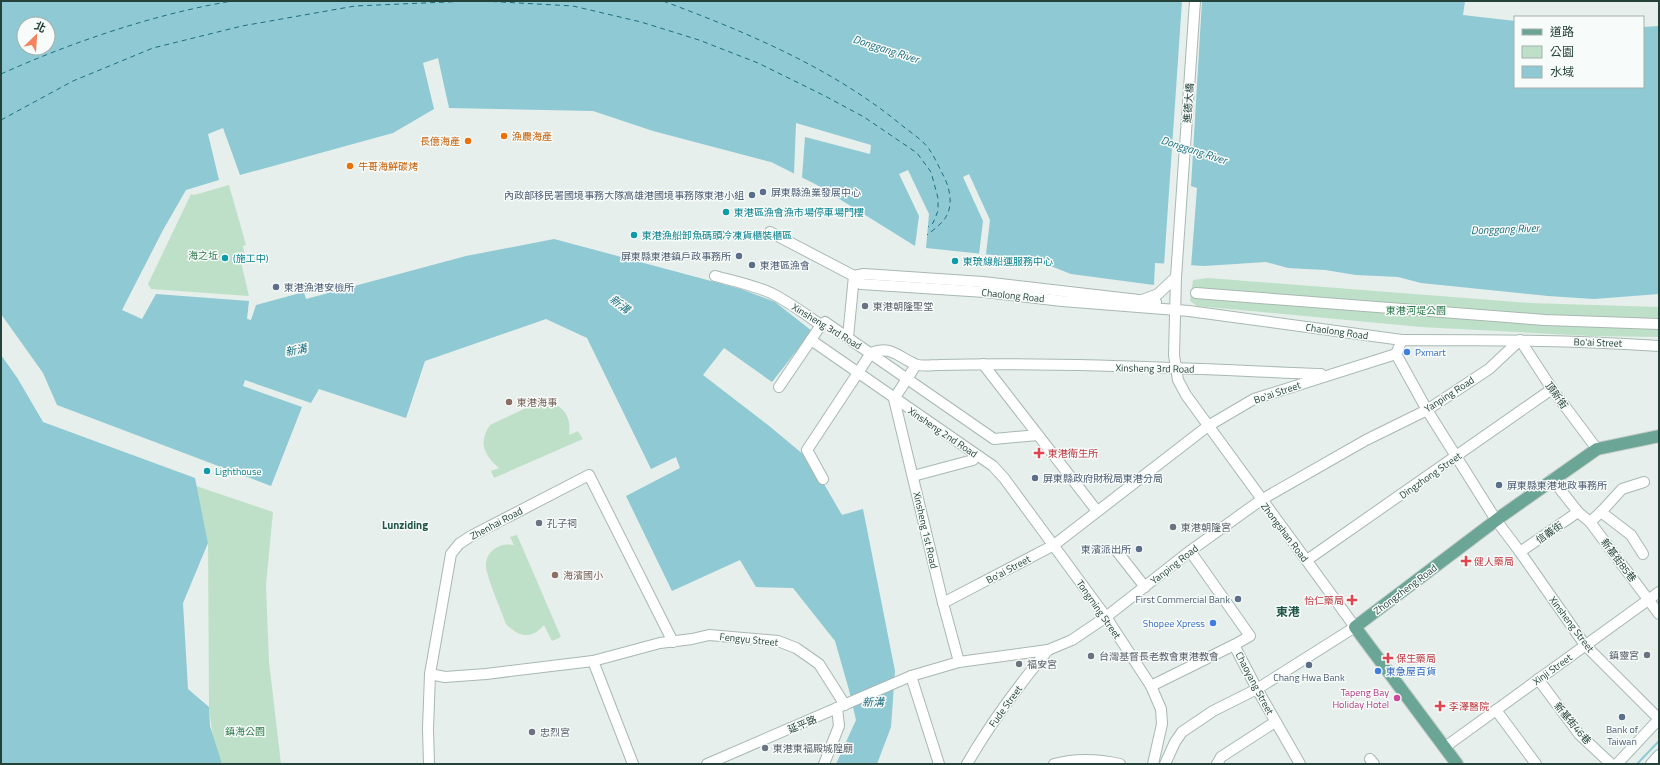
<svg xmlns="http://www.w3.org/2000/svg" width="1660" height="765" viewBox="0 0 1660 765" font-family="'Titillium Web','Noto Sans TC',sans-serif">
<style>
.green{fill:#bfe0c8}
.water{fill:#8ec9d4;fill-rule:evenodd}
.pier{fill:#e6efeb}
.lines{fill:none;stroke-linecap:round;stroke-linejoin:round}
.stream{stroke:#8ec9d4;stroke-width:2}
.ferry{stroke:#1c6f80;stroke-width:1;stroke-dasharray:5 4;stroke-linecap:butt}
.minor-casing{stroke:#a8b8b2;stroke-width:12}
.major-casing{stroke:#c2cac8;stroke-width:14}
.minor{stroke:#fff;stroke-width:10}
.major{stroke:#6aa596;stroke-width:12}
.food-dot{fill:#e8710a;stroke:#f7fbf9;stroke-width:1.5}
.service-dot{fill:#5c6f8a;stroke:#f7fbf9;stroke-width:1.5}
.culture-dot{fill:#0f9aa8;stroke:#f7fbf9;stroke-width:1.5}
.worship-dot{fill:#6b7280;stroke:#f7fbf9;stroke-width:1.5}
.shop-dot{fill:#3f7fe0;stroke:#f7fbf9;stroke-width:1.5}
.education-dot{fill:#8d6e63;stroke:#f7fbf9;stroke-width:1.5}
.health-dot{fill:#e0444e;stroke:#f7fbf9;stroke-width:1.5}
.hotel-dot{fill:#d1479c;stroke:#f7fbf9;stroke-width:1.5}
.labels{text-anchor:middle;stroke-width:3;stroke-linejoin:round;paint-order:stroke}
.street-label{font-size:10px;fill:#24423a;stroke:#f7fbf9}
.food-label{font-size:10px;fill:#c56008;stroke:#f7fbf9;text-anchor:start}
.service-label{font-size:10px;fill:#4e5e75;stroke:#f7fbf9;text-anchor:start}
.culture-label{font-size:10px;fill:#0d838f;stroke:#f7fbf9;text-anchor:start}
.park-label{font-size:10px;fill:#2d7a4b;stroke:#f7fbf9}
.worship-label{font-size:10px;fill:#5b616d;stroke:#f7fbf9;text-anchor:start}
.shop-label{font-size:10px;fill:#366cbe;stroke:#f7fbf9;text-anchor:start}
.education-label{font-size:10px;fill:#785e54;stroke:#f7fbf9;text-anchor:start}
.health-label{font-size:10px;fill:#be3a42;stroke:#f7fbf9;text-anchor:start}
.hotel-label{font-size:10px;fill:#b23c85;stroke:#f7fbf9;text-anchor:end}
.water-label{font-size:11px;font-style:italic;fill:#1c6f80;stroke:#f7fbf9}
.neighbourhood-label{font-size:11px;font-weight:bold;fill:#1f5548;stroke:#f7fbf9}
.quarter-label{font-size:12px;font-weight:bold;fill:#1f5548;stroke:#f7fbf9}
</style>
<rect width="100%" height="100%" fill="#e6efeb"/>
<g class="green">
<polygon points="229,185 246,245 243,246 245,257 240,258 249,296 151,289 148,284 191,194 194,195"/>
<polygon points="1208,278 1530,303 1659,307 1659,337 1590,336 1421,327 1197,306 1190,301 1193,280"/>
<path d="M543,400C562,404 572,415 569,435L578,431L583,439L494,478L491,471L499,468C484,455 478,443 490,425Z"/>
<polygon points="196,486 273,512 266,585 269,662 281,764 221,764 214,746 209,707 208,543"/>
<path d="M517,535L561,637L552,641L544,625C531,640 519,637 506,624C502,612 486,576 486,566C486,558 489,552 496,548C501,544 508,544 514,545L510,537Z"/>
</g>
<g class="water">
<path d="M1,1H1465L1463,15L1515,21V87H1643V27L1659,26V294L1594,299L1548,296L1421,283L1398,277L1356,275L1325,270L1288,268L1266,262L1204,266L1155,263L1154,285L1071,274L1048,265L993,255L926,248L929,214L908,170L899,174L919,216L915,246L817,185L771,162L653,131L593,111L449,108L438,58L423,63L434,109L393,133L240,175L223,128L208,134L219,180L186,190L163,230L122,310L142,319L156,294L249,301L247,319L251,320L256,305L304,292L306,299L466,256L554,239L741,289L775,302L812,331L772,382L724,348L703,375L768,425L810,460L842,515L863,509L895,671L891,727L877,764H836L856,720L849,690L835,641L793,588L756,587L740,560L672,591L626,496L680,468L676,457L651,469L587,338L546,319L425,361L406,418L319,389L311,403L245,380L243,386L302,407L271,486L57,405L43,373L1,314ZM24,24H48V48H24Z"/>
<polygon points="1,355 18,379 43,422 195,478 208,543 183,603 188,689 209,707 210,726 222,764 1,764"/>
</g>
<g class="pier">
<polygon points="1182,1 1202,1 1191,186 1197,188 1191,267 1164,265"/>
<polygon points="796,123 871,145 870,154 805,137 802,178 794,174"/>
<polygon points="969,174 990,220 986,254 979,254 983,221 963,177"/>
</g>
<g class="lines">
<polyline class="stream" points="1637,764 1659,741"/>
<g class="ferry">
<polyline points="483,1 573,6 641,22 699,40 758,63 823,95 864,117 917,153 931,172 938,198 938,211 933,223 928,227"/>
<path d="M663,1C746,32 830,67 899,123C908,131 922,139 929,149C934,156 938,165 942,173C950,187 955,207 943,221C939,226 932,231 927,235"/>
<path d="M1,74C72,42 155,14 232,1"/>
<polyline points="1,120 73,81 153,48 242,26 355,6 470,1"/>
</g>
<g class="minor-casing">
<g id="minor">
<polyline points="770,232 854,276 861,284 985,292 1062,301 1189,311 1402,340"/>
<path d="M715,276C734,281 753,285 771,293C789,302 805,314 821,325"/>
<polyline points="854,276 864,274 983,282 1156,302"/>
<polyline points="1196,293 1545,320 1659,324"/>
<polyline points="1142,300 1158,294 1176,277"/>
<polyline points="821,325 825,322 994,439 1038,435"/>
<polyline points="848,337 854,276"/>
<polyline points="811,340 993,466 1004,478 1106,617 1151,686 1161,709 1162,724 1153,764"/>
<polyline points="1396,354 1427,410 1496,520 1520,552 1585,645 1659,719"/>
<polyline points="983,364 1097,511"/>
<polyline points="916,365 894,399 943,603 959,662"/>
<polyline points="779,387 821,325"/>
<polyline points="913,476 973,460 976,455"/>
<path d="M823,479L807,450L871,353C891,345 898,357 915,364C921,367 932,365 939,365C1066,362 1194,369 1321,374"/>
<polyline points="1552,479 1578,512 1590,522 1659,614"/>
<polyline points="1601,512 1622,489 1644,482"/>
<polyline points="1590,522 1601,512 1631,535 1643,554"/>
<polyline points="1116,550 1145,587"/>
<polyline points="1190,551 1250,636 1234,645 1257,689 1300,764"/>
<polyline points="1520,552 1578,512"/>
<polyline points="1307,560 1552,389"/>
<path d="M943,603L1054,545L1208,426L1254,399L1396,354L1402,340C1488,340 1573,340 1659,346"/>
<polyline points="593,661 660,643 692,639 709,635 778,641 796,648 819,664 845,705"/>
<polyline points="430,674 445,677 486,674 593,661 633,764"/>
<polyline points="911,676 939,764"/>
<polyline points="1538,679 1579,734 1611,764"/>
<polyline points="1151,686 1234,645"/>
<polyline points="1496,710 1536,764"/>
<polyline points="1445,747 1659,592"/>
<polyline points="1370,759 1374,764"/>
<polyline points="429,764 428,729 430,674 451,554 459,544 471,536 589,475 673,642"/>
<polyline points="707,764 911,676 959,662 1048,650 1072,640 1106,617 1190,551 1261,500 1366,440 1427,410 1489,369 1520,340 1552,389 1597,449"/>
<polyline points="824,764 839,726 837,708"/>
<path d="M967,764C990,724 1018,686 1048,650"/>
<path d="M1054,764C1076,758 1098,759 1120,764"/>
<polyline points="1165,764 1175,742 1182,732 1213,711 1257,689 1355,627 1186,395 1178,380 1174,355 1176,277 1195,1"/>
<polyline points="1217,764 1221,757 1275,722"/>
<polyline points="1617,764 1659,719"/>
<polyline points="1651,764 1659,755"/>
</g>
</g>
<g class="major-casing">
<polyline id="major" points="1457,764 1355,627 1503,515 1597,449 1659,436"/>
</g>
<use href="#minor" class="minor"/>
<use href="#major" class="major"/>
</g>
<g class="food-dot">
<circle cx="504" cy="136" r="4"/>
<circle cx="468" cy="141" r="4"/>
<circle cx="350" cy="166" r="4"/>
</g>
<g class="service-dot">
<circle cx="763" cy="192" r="4"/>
<circle cx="752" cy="195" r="4"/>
<circle cx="739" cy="256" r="4"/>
<circle cx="752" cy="265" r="4"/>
<circle cx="276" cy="287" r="4"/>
<circle cx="1035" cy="478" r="4"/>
<circle cx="1499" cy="485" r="4"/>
<circle cx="1139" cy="549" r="4"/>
<circle cx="1238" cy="599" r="4"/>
<circle cx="1309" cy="665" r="4"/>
<circle cx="1622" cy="717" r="4"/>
</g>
<g class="culture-dot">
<circle cx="726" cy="212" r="4"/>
<circle cx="634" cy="235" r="4"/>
<circle cx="225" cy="258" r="4"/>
<circle cx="955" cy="261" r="4"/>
<circle cx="207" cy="471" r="4"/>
</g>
<g class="worship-dot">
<circle cx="865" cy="306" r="4"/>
<circle cx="539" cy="523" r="4"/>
<circle cx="1173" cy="527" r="4"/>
<circle cx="1647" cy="655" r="4"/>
<circle cx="1091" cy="656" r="4"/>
<circle cx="1019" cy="664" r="4"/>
<circle cx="532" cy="732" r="4"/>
<circle cx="765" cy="748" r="4"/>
</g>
<g class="shop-dot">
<circle cx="1407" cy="352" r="4"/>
<circle cx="1213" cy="623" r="4"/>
<circle cx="1378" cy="671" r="4"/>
</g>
<g class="education-dot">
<circle cx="509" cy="402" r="4"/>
<circle cx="555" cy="575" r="4"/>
</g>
<g class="health-dot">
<path d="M1037 447h4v4h4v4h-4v4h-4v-4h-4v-4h4z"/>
<path d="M1464 555h4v4h4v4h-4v4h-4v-4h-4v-4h4z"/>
<path d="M1350 594h4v4h4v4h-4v4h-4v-4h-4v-4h4z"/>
<path d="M1386 652h4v4h4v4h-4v4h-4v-4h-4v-4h4z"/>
<path d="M1438 700h4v4h4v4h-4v4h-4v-4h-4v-4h4z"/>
</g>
<circle class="hotel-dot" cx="1397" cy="698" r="4"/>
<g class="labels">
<g class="street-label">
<text transform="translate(1188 103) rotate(-86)" y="4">進德大橋</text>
<text transform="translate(1013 295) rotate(6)" y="4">Chaolong Road</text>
<text transform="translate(827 326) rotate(31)" y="4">Xinsheng 3rd Road</text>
<text transform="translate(1337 331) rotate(8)" y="4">Chaolong Road</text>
<text transform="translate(1598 342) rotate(2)" y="4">Bo'ai Street</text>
<text transform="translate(1155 368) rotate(1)" y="4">Xinsheng 3rd Road</text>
<text transform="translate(1277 392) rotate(-19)" y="4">Bo'ai Street</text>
<text transform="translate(1449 394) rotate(-33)" y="4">Yanping Road</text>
<text transform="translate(1557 395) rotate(54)" y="4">頂新街</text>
<text transform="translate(943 432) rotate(34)" y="4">Xinsheng 2nd Road</text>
<text transform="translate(1430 475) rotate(-35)" y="4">Dingzhong Street</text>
<text transform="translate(496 523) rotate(-28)" y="4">Zhenhai Road</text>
<text transform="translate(926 530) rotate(77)" y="4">Xinsheng 1st Road</text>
<text transform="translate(1285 532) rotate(53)" y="4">Zhongshan Road</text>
<text transform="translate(1549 532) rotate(-35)" y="4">信義街</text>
<text transform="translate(1619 560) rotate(53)" y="4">新基街85巷</text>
<text transform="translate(1174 564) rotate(-38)" y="4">Yanping Road</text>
<text transform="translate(1008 569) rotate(-28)" y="4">Bo'ai Street</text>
<text transform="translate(1405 589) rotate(-37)" y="4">Zhongzheng Road</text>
<text transform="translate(1099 609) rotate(55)" y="4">Tongming Street</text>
<text transform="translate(1572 624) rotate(53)" y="4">Xinsheng Street</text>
<text transform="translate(749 639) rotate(6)" y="4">Fengyu Street</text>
<text transform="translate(1552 669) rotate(-36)" y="4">Xinji Street</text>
<text transform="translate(1255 683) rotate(62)" y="4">Chaoyang Street</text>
<text transform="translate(1005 706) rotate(-54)" y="4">Fude Street</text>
<text transform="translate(1573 723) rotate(50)" y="4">新基街46巷</text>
<text transform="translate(802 724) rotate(-23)" y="4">延平路</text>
</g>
<g class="food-label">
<text x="512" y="140">漁農海產</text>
<text x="460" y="145" text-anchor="end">長億海產</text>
<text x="358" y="170">牛哥海鮮碳烤</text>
</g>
<g class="service-label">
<text x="771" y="196">屏東縣漁業發展中心</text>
<text x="744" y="199" text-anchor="end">內政部移民署國境事務大隊高雄港國境事務隊東港小組</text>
<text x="731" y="260" text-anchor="end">屏東縣東港鎮戶政事務所</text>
<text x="760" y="269">東港區漁會</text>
<text x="284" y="291">東港漁港安檢所</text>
<text x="1043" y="482">屏東縣政府財稅局東港分局</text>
<text x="1507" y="489">屏東縣東港地政事務所</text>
<text x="1131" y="553" text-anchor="end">東濱派出所</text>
<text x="1230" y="603" text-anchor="end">First Commercial Bank</text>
<text x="1309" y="681" text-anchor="middle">Chang Hwa Bank</text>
<text x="1622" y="733" text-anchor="middle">Bank of<tspan x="1622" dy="12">Taiwan</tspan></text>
</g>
<g class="culture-label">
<text x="734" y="216">東港區漁會漁市場停車場門樓</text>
<text x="642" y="239">東港漁船卸魚碼頭冷凍貨櫃裝櫃區</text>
<text x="233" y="262">(施工中)</text>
<text x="963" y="265">東琉線船運服務中心</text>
<text x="215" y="475">Lighthouse</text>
</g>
<g class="park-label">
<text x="203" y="259">海之坵</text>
<text x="1416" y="314">東港河堤公園</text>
<text x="245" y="735">鎮海公園</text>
</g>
<g class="worship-label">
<text x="873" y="310">東港朝隆聖堂</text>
<text x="547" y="527">孔子祠</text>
<text x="1181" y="531">東港朝隆宮</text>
<text x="1639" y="659" text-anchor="end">鎮靈宮</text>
<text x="1099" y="660">台灣基督長老教會東港教會</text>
<text x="1027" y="668">福安宮</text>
<text x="540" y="736">忠烈宮</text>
<text x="773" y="752">東港東福殿城隍廟</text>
</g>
<g class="shop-label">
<text x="1415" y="356">Pxmart</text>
<text x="1205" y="627" text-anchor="end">Shopee Xpress</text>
<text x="1386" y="675">東急屋百貨</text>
</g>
<g class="education-label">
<text x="517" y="406">東港海事</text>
<text x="563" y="579">海濱國小</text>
</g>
<g class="health-label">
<text x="1048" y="457">東港衛生所</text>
<text x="1474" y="565">健人藥局</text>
<text x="1344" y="604" text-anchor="end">怡仁藥局</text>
<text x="1396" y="662">保生藥局</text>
<text x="1449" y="710">李澤醫院</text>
</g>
<g class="hotel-label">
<text x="1389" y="696">Tapeng Bay<tspan x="1389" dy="12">Holiday Hotel</tspan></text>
</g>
<g class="water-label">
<text transform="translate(886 49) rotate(18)" y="4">Donggang River</text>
<text transform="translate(1194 150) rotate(18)" y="4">Donggang River</text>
<text transform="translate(1505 229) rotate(-2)" y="4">Donggang River</text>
<text transform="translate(620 304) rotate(38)" y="4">新溝</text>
<text transform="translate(296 350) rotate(-11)" y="4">新溝</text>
<text x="873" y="706">新溝</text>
</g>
<g class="neighbourhood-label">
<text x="405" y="529">Lunziding</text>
</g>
<g class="quarter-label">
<text x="1288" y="616">東港</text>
</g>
</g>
<rect width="1660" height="765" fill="none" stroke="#24423a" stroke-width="4"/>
<rect x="1514" y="16" width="130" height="72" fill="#f7fbf9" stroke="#a3b1ad"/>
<rect x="1522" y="29" width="20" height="6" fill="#6aa596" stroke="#a3b1ad"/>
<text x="1550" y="36" font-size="12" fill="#24423a">道路</text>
<rect x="1522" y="46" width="20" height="12" fill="#bfe0c8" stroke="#a3b1ad"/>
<text x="1550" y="56" font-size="12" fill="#24423a">公園</text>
<rect x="1522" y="66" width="20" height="12" fill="#8ec9d4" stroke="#a3b1ad"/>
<text x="1550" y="76" font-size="12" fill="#24423a">水域</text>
<g transform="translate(36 36) rotate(25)"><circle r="19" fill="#f7fbf9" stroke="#a3b1ad"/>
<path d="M0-3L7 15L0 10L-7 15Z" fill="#f4845f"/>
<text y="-6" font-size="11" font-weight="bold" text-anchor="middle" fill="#24423a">北</text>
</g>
</svg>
